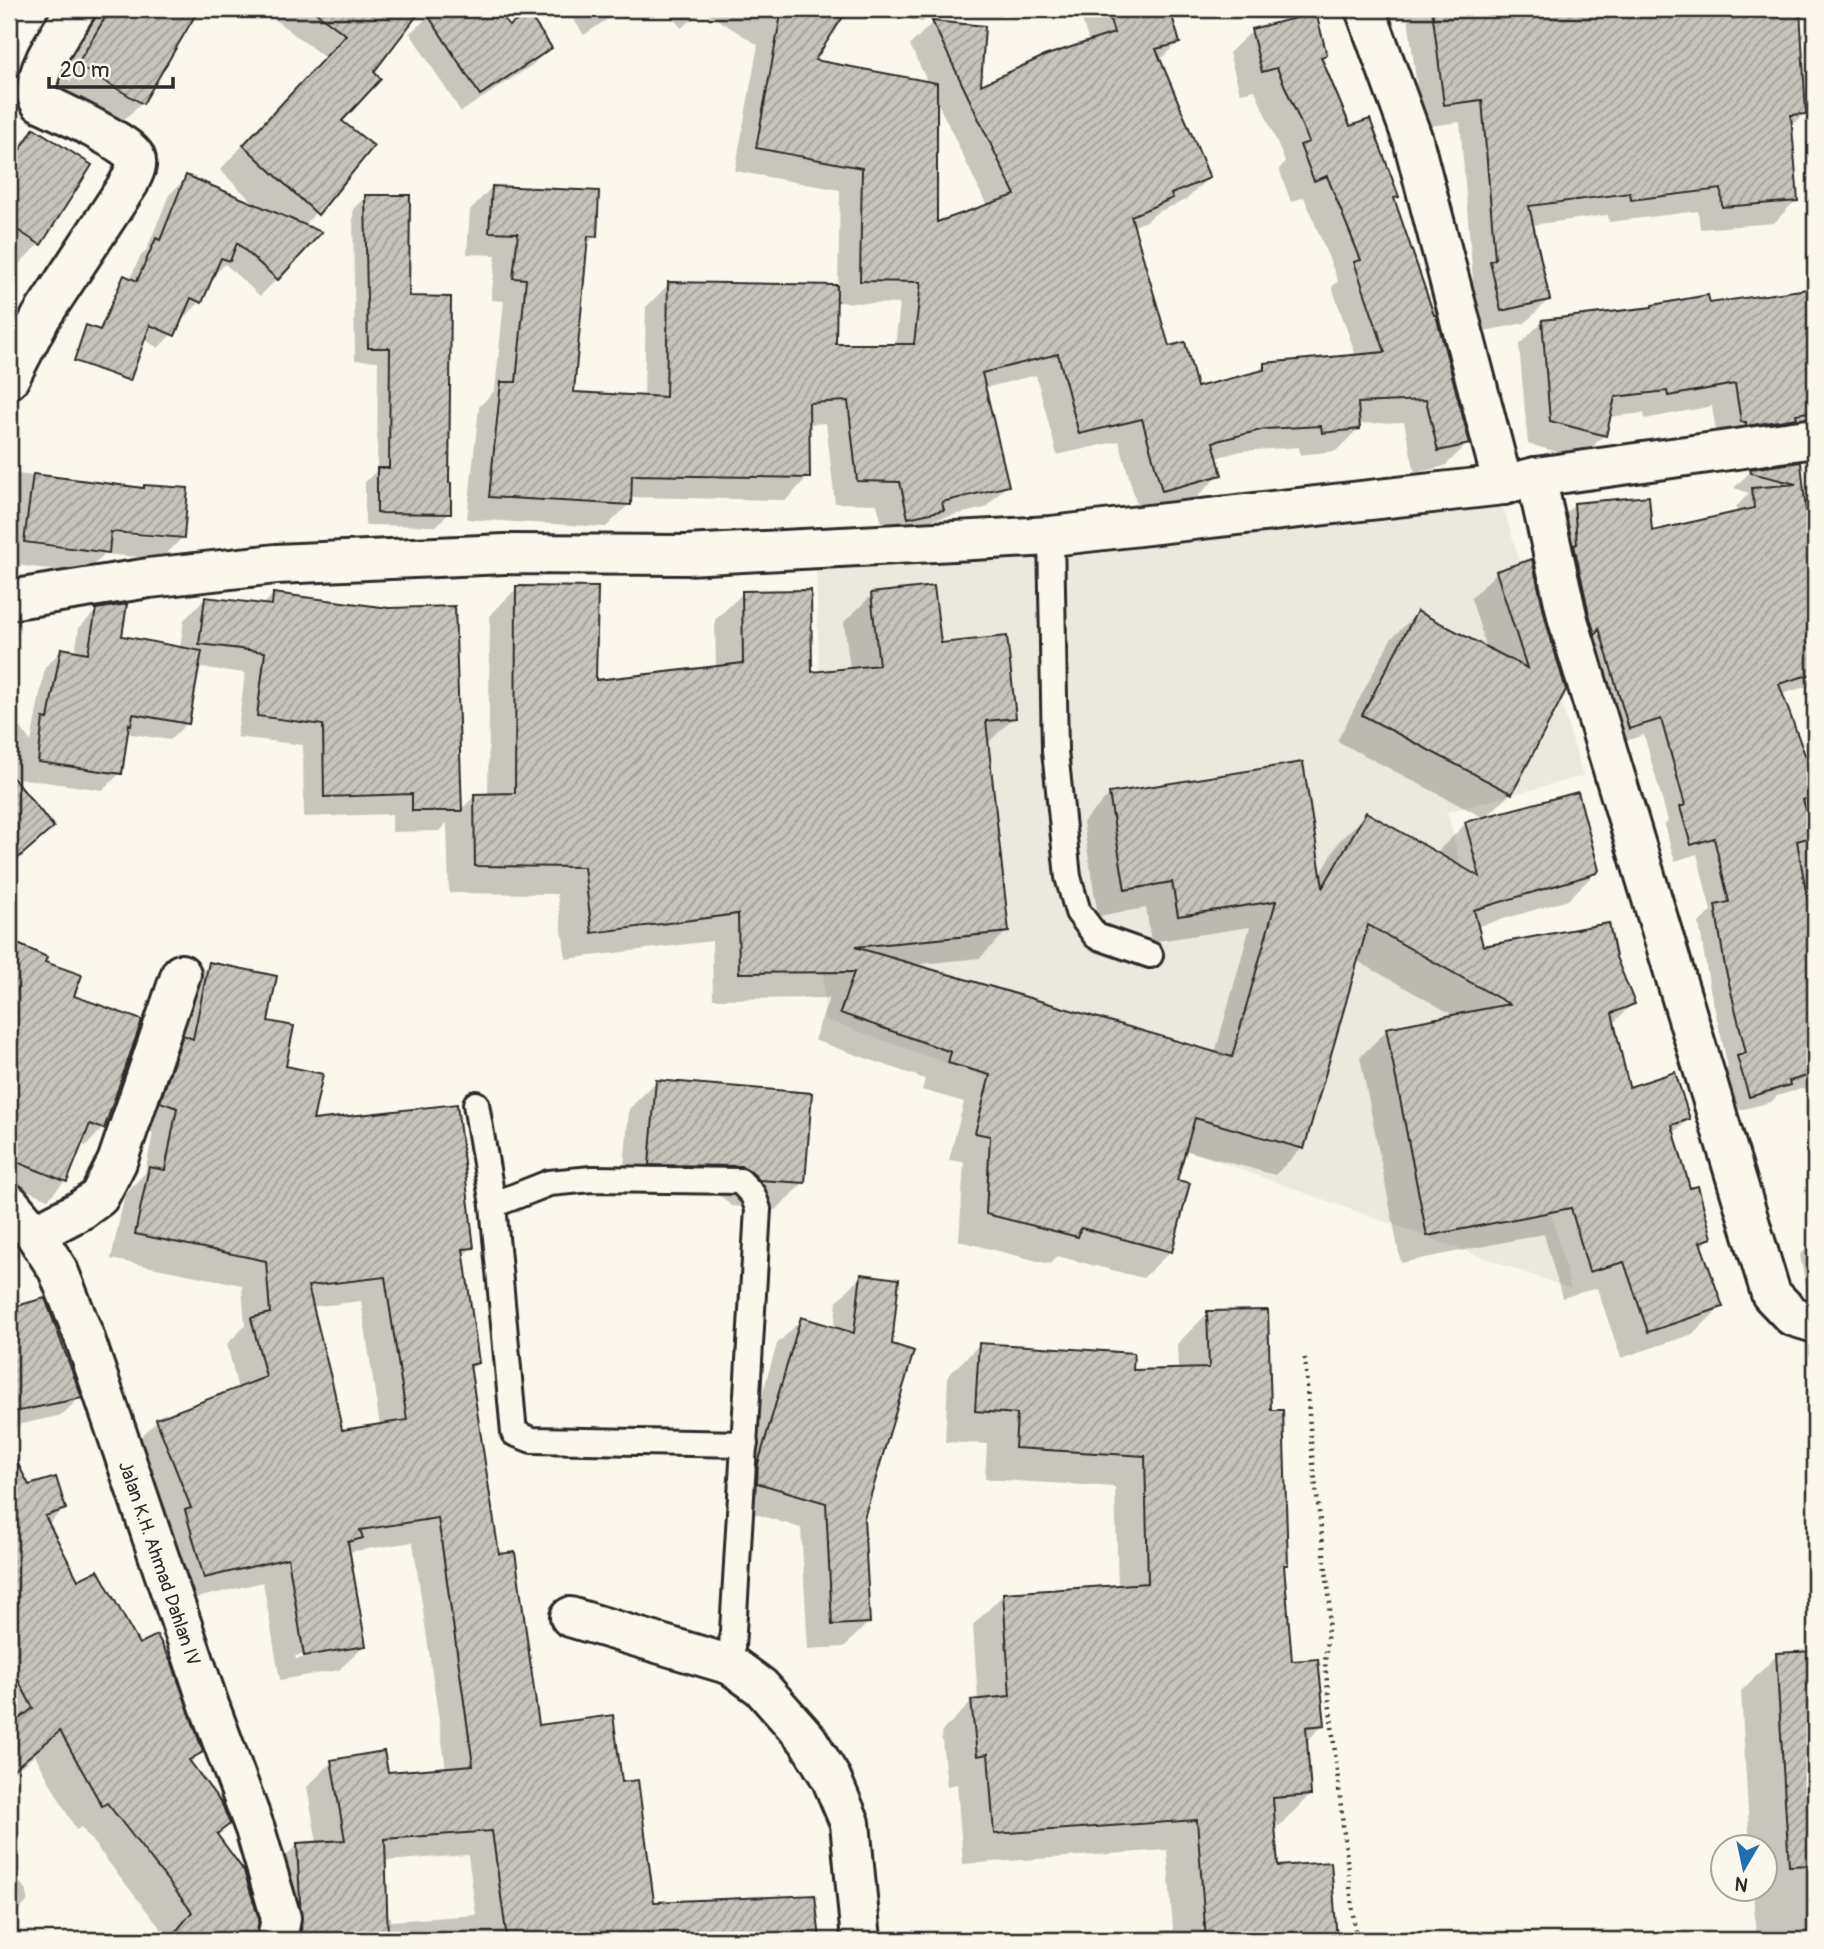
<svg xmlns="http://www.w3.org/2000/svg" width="1824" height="1949" viewBox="0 0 1824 1949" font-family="Pangolin,sans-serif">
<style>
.built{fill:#ebe8de}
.shadow{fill:#0003;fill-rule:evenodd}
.building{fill:url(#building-hatch);stroke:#2b2b2b;stroke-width:2;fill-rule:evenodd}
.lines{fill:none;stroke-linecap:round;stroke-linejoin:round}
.service-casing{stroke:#2b2b2b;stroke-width:30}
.minor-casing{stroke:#2b2b2b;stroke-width:44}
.tertiary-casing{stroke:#2b2b2b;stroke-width:44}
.path{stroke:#2b2b2b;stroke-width:4.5;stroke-dasharray:2 5;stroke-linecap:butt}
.service{stroke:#fbf7ec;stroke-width:24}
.minor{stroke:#fbf7ec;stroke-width:38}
.tertiary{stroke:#fbf7ec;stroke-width:38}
.labels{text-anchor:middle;stroke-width:7;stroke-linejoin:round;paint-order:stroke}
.street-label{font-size:19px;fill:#2b2b2b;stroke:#fbf7ec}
</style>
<defs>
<pattern id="building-hatch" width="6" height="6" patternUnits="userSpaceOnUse" patternTransform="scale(1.75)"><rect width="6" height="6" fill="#c7c4bc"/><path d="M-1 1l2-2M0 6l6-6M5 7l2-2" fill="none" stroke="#a29f99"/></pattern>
</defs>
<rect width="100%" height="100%" fill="#fbf7ec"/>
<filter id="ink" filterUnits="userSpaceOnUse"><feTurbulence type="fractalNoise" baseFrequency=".0143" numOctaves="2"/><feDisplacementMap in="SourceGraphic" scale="14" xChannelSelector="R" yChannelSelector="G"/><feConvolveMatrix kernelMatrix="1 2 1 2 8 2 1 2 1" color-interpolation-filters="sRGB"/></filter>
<g filter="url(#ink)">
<polygon class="built" points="1503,506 1583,776 1447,812 1571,1289 824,1019 821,730 816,571"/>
<g class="shadow">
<polygon points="103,9 197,9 141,103 114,130 51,93 91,24"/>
<polygon points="261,9 397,9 402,12 349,76"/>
<polygon points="437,9 496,9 509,29 550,48 531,66 461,112 410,33"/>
<polygon points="567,9 622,9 584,35"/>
<path d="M667,9H846L813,61L928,83L910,45L932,23L983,28L979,88L1089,43L1079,9H1169L1178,42L1159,61L1208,178L1186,200L1156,213L1148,220L1132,227L1168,348L1196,389L1255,374L1264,365L1356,356L1332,287L1338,281L1304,197L1291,202L1279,169L1285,162L1255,90L1240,93L1229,53L1252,31L1326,55L1320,60L1349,128L1397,196L1393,200L1468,443L1445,466L1415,473L1404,422L1358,424V429L1336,451L1300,455L1299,447L1241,451L1215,458L1220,474L1197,497L1139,513L1119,441L1057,455L1036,375L984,388L1007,485L985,508L932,520L920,532L886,540L877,504L835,503L826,423L808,424V477L786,500L629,497V504L606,527L467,519L479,407L495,390L504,301L491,300L496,255L467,254L470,210L492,187L595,236L586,245L572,394L644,398L646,307L669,284L838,286L840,190L735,171L758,45L704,11L681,28ZM935,97L987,206L935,224ZM835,302L900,304L895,346H835Z"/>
<polygon points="862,9 936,9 922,22"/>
<polygon points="1375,9 1799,9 1804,114 1790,127 1796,200 1774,223 1700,229 1698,211 1609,222 1608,215 1531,225 1548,300 1525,323 1479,332 1468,285 1473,280 1460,122 1422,127 1408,17 1377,22"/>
<polygon points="288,97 340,121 371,146 304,226 277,279 260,296 225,264 211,278 200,302 183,319 180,318 175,331 158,348 112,318 140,257 147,249 169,195 187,177 259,208 220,170"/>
<polygon points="34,130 89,166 39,244 17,266 9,261 9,143 17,147"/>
<polygon points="366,196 407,298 449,513 436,526 365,525 365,482 377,470 378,361 355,360 353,209"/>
<polygon points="1815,290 1815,431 1718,445 1712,406 1645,419 1644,413 1608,417 1604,435 1581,458 1528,444 1519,345 1543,321 1708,305"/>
<polygon points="1799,464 1803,501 1815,499 1815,684 1781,694 1804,757 1815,753 1815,1085 1777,1096 1771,1102 1732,1112 1721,1074 1728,1067 1709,984 1699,923 1711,911 1697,854 1675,861 1664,825 1668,821 1644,735 1612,745 1558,521 1575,504 1650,533 1737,514 1736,507 1749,493 1734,488 1751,471"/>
<path d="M9,473L142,489L145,487L183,537L161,559L104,554L85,574L9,564ZM103,529L165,534V538L102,533Z"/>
<polygon points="1497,572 1545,625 1511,793 1485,818 1596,872 1568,900 1476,927 1481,948 1615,958 1632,1004 1613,1024 1628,1089 1689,1119 1673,1134 1689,1190 1710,1238 1701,1248 1721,1307 1693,1334 1621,1358 1597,1288 1562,1298 1544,1234 1401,1263 1360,1057 1387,1030 1455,1016 1356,960 1302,1148 1275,1175 1184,1150 1175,1181 1171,1251 1143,1278 1057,1256 1050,1264 959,1241 964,1162 949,1160 964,1102 922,1090 925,1079 814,1040 829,998 713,999 712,941 566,959 557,894 449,893 447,823 439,831 392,832 392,814 304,817 303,745 237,737 245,673 197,667 187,723 170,740 126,733 120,773 103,790 10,777 52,827 9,866 9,711 31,742 45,667 62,650 75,652 79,628 97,610 120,637 180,648 184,620 205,599 262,606 274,594 460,810 475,796 488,795 490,615 517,588 594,682 716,667 715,620 743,593 810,674 850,670 844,622 872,595 940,645 1014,717 987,744 1007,931 980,958 911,965 1215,1053 1250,927 1151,942 1146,908 1098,916 1083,822 1110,794 1320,876 1339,841 1367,814 1440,856 1439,850 1466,823 1484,818 1337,741 1391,639 1417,613 1487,650 1471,598"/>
<polygon points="9,909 17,917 9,925"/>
<polygon points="9,942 44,958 42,963 72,997 103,1128 86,1146 80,1144 65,1181 48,1199 9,1183"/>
<path d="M210,964L266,1022L311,1122L472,1247L462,1257L478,1363L469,1371L498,1556L537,1727L621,1784L653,1904L813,1897L818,1940H277L273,1869L298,1844L317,1843L307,1787L332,1762L386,1774L446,1769L413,1542L348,1552L364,1645L339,1670L280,1680L263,1582L180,1602L132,1445L157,1421L238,1390L227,1344L245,1326L242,1285L111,1259L125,1194L145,1173L153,1133L137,1127L185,989ZM361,1301L380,1426L340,1432L311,1307ZM338,1649V1652L296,1659L295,1656ZM468,1855L476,1915L391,1921V1917H386L384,1861Z"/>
<polygon points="656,1082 803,1183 776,1210 731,1206 723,1198 713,1193 622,1192 629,1109"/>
<polygon points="9,1240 19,1253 9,1279"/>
<polygon points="1815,1240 1815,1323 1813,1324 1800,1255"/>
<polygon points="862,1276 863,1518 869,1622 844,1647 808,1649 801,1528 733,1507 734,1490 777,1344 802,1319 834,1329 837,1301"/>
<polygon points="44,1300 80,1397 62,1415 9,1427 9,1310"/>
<polygon points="1208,1313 1270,1412 1286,1564 1283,1568 1290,1663 1324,1724 1306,1742 1310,1795 1279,1826 1274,1826 1277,1868 1329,1864 1335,1940 1035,1940 1173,1930 1167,1850 963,1864 957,1784 947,1786 941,1732 972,1702 978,1701 973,1625 1004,1594 1118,1587 1115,1487 985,1479 987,1444 945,1442 948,1376 979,1345 1131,1371 1178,1370 1177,1344"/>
<polygon points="55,1479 64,1508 48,1525 78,1582 201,1752 190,1764 228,1824 216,1836 257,1919 255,1940 166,1940 168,1938 81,1827 76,1830 35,1755 9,1776 9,1494"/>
<polygon points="1815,1653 1815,1940 1756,1940 1753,1890 1764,1890 1764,1848 1750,1848 1741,1691 1777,1655"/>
<polygon points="9,1870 27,1891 27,1902 9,1920"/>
</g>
<g class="building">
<polygon points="110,9 199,9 143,104 77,65"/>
<polygon points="311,9 422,9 374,72 381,79 342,121 374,146 318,215 243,145 346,35"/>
<polygon points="424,9 498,9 509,26 528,13 552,48 480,95"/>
<polygon points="782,9 848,9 815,60 937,83 937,222 1015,195 932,21 985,26 981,85 1044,56 1114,33 1107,9 1170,9 1180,43 1156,49 1210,178 1171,194 1173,198 1131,216 1169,346 1185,342 1197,387 1264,370 1264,363 1385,352 1354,262 1361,260 1327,176 1314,181 1300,145 1309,142 1277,68 1262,72 1251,29 1316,13 1327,55 1321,57 1350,126 1370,119 1399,197 1394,198 1434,315 1436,315 1470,444 1438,451 1426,400 1358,403 1360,429 1322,433 1321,426 1265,429 1213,442 1222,475 1162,491 1142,419 1079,434 1058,354 982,373 1009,486 942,502 944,510 908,518 900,482 857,481 848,401 809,403 810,478 632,475 631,505 489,497 501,382 516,382 526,279 513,278 518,233 489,232 492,186 599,191 597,237 588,236 574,392 666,397 668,282 837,285 836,344 914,344 921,282 860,281 862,168 756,148"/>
<polygon points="1432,9 1800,9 1806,114 1791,115 1798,201 1722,207 1721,189 1631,200 1630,193 1529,206 1550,300 1501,311 1490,261 1495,259 1482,100 1444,105"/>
<polygon points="34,128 92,165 41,245 9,225 9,167"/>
<polygon points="186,175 322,232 278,280 237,243 230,261 221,258 202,303 191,298 175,336 150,325 130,381 74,361 86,325 100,330 124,275 137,281 156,238 160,240"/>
<polygon points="365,195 410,195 409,296 451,297 449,483 451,483 451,514 377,513 377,468 389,468 390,348 368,348"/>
<polygon points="1815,288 1815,411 1796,414 1797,418 1746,426 1746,422 1741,422 1735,384 1668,396 1667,391 1615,397 1606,436 1550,421 1542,320 1652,307 1652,305 1708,295 1710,303"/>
<polygon points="1801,462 1807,522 1815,521 1815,673 1779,684 1805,755 1815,751 1815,796 1803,800 1814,836 1797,841 1815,941 1815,1074 1789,1081 1790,1085 1749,1097 1737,1056 1746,1053 1725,967 1715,905 1729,902 1714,838 1691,845 1680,807 1685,805 1661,719 1629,729 1599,628 1595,635 1589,614 1574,545 1577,544 1574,503 1649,496 1652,531 1754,508 1752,488 1796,484 1751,473 1750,469"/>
<polygon points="33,474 144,488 144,485 188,488 184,538 111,532 109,553 24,542"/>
<polygon points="1532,559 1547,625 1566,690 1512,794 1362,715 1417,611 1527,668 1496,571"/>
<polygon points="516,586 598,587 596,680 743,663 742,591 811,590 812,672 879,665 871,593 934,586 941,643 1007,636 1016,718 986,721 1009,932 855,947 1232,1057 1276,901 1178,916 1172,882 1125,890 1109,793 1303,762 1323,887 1366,812 1480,877 1465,822 1578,792 1599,870 1597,873 1474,910 1483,946 1609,923 1616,957 1635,1004 1612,1013 1629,1087 1675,1072 1690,1119 1672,1125 1690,1188 1698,1186 1712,1238 1700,1242 1723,1307 1648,1332 1624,1262 1589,1272 1571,1208 1427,1236 1386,1028 1509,1004 1368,925 1304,1149 1195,1118 1177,1180 1190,1183 1172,1252 1081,1228 1078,1237 986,1214 990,1136 975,1133 990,1075 948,1063 951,1052 840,1013 854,972 739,973 738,914 592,933 584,867 475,866 474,794 515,793"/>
<polygon points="273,593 389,608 455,606 462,811 412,811 412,794 324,797 323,725 257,716 265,652 199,644 205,597 272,605"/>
<polygon points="127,604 122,636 202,651 189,724 133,714 131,725 129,724 122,774 38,762 43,718 48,719 61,648 88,653 96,609"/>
<polygon points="9,773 54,827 9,866"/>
<polygon points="9,940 47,957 45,962 82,975 74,996 142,1020 104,1129 90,1124 67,1182 9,1159"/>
<path d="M209,962L277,976L268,1021L294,1026L286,1066L323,1074L313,1120L457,1104L474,1248L463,1249L479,1363L470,1365L499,1554L515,1552L539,1725L613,1715L622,1782L638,1780L654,1902L815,1895L820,1940H507L492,1831L385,1839L388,1940H302L297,1843L345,1840L331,1760L384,1751L388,1772L473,1765L438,1518L360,1530L363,1538L348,1542L366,1646L304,1656L288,1558L204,1578L185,1510L191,1508L156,1419L266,1377L251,1318L270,1313L266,1261L135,1234L149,1167L165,1170L177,1108L160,1102L183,1035L193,1039ZM385,1277L407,1420L342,1430L334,1390L308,1286Z"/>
<polygon points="656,1080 812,1093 805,1183 759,1180 751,1171 741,1166 649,1165"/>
<polygon points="861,1274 899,1279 892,1344 914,1351 864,1518 870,1623 832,1625 826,1503 757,1483 758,1464 801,1317 854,1333"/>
<polygon points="45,1298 82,1398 9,1413 9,1308"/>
<polygon points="1268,1310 1271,1410 1283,1410 1288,1565 1284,1565 1292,1661 1318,1659 1325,1725 1306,1727 1311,1795 1273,1798 1278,1866 1331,1862 1337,1940 1206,1940 1197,1820 994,1834 988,1754 977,1756 971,1700 1010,1696 1003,1593 1148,1583 1145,1456 1015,1448 1017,1414 975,1411 979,1343 1134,1353 1133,1370 1209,1368 1207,1311"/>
<polygon points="9,1447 29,1485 56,1477 66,1509 45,1516 78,1580 98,1570 139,1644 157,1635 172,1663 203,1752 189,1760 222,1804 230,1824 217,1834 244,1871 259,1919 256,1940 169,1940 192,1912 107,1803 102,1806 60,1731 9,1773 9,1727 33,1708 9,1663"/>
<polygon points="1815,1651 1815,1865 1789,1866 1776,1653"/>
</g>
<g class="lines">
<g class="service-casing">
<g id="service">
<polyline points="1051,536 1055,751 1068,877 1078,912 1096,936 1150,955"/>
<polyline points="476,1104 493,1205 514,1433 532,1440 745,1444"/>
<polyline points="493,1205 549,1183 592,1179 740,1181 753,1195 758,1209 731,1665"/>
</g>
</g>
<g class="minor-casing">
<g id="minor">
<polyline points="1365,9 1413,140 1503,485"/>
<path d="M9,379L41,317L129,183C132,175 139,166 135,157C129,143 57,110 40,102L37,96C34,69 62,32 76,9"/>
<polyline points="1536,477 1568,620 1771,1294 1792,1316 1815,1323"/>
<polyline points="9,1203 35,1234 58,1270 85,1339 209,1705 255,1829 281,1918 277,1940"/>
<polyline points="35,1234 81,1210 99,1197 117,1162 181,974"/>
<polyline points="570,1617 731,1665 761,1687 807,1739 831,1778 850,1823 861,1940"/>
</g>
</g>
<g class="tertiary-casing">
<polyline id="tertiary" points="9,600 149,578 276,564 505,554 686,555 1051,536 1503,485 1536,477 1815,438"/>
</g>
<polyline class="path" points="1305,1358 1312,1455 1330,1603 1325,1664 1356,1940"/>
<use href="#service" class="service"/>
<use href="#minor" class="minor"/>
<use href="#tertiary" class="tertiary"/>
</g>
</g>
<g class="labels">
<g class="street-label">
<text transform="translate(160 1563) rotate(71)" y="7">Jalan K.H. Ahmad Dahlan IV</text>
</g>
</g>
<rect width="1824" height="1949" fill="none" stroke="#fbf7ec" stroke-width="35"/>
<rect x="18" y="18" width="1789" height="1914" fill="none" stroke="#2b2b2b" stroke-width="2.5" filter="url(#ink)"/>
<g transform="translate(1744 1868) rotate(189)"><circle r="33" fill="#fbf7ec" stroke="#a8a59f" stroke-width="2"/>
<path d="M0-5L12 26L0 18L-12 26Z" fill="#1f6fb2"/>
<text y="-10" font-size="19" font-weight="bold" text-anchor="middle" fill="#2b2b2b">N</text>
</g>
<path d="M49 77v10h124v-10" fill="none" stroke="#2b2b2b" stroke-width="3.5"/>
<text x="60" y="77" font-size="21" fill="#2b2b2b" stroke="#fbf7ec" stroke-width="5" paint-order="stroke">20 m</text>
</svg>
